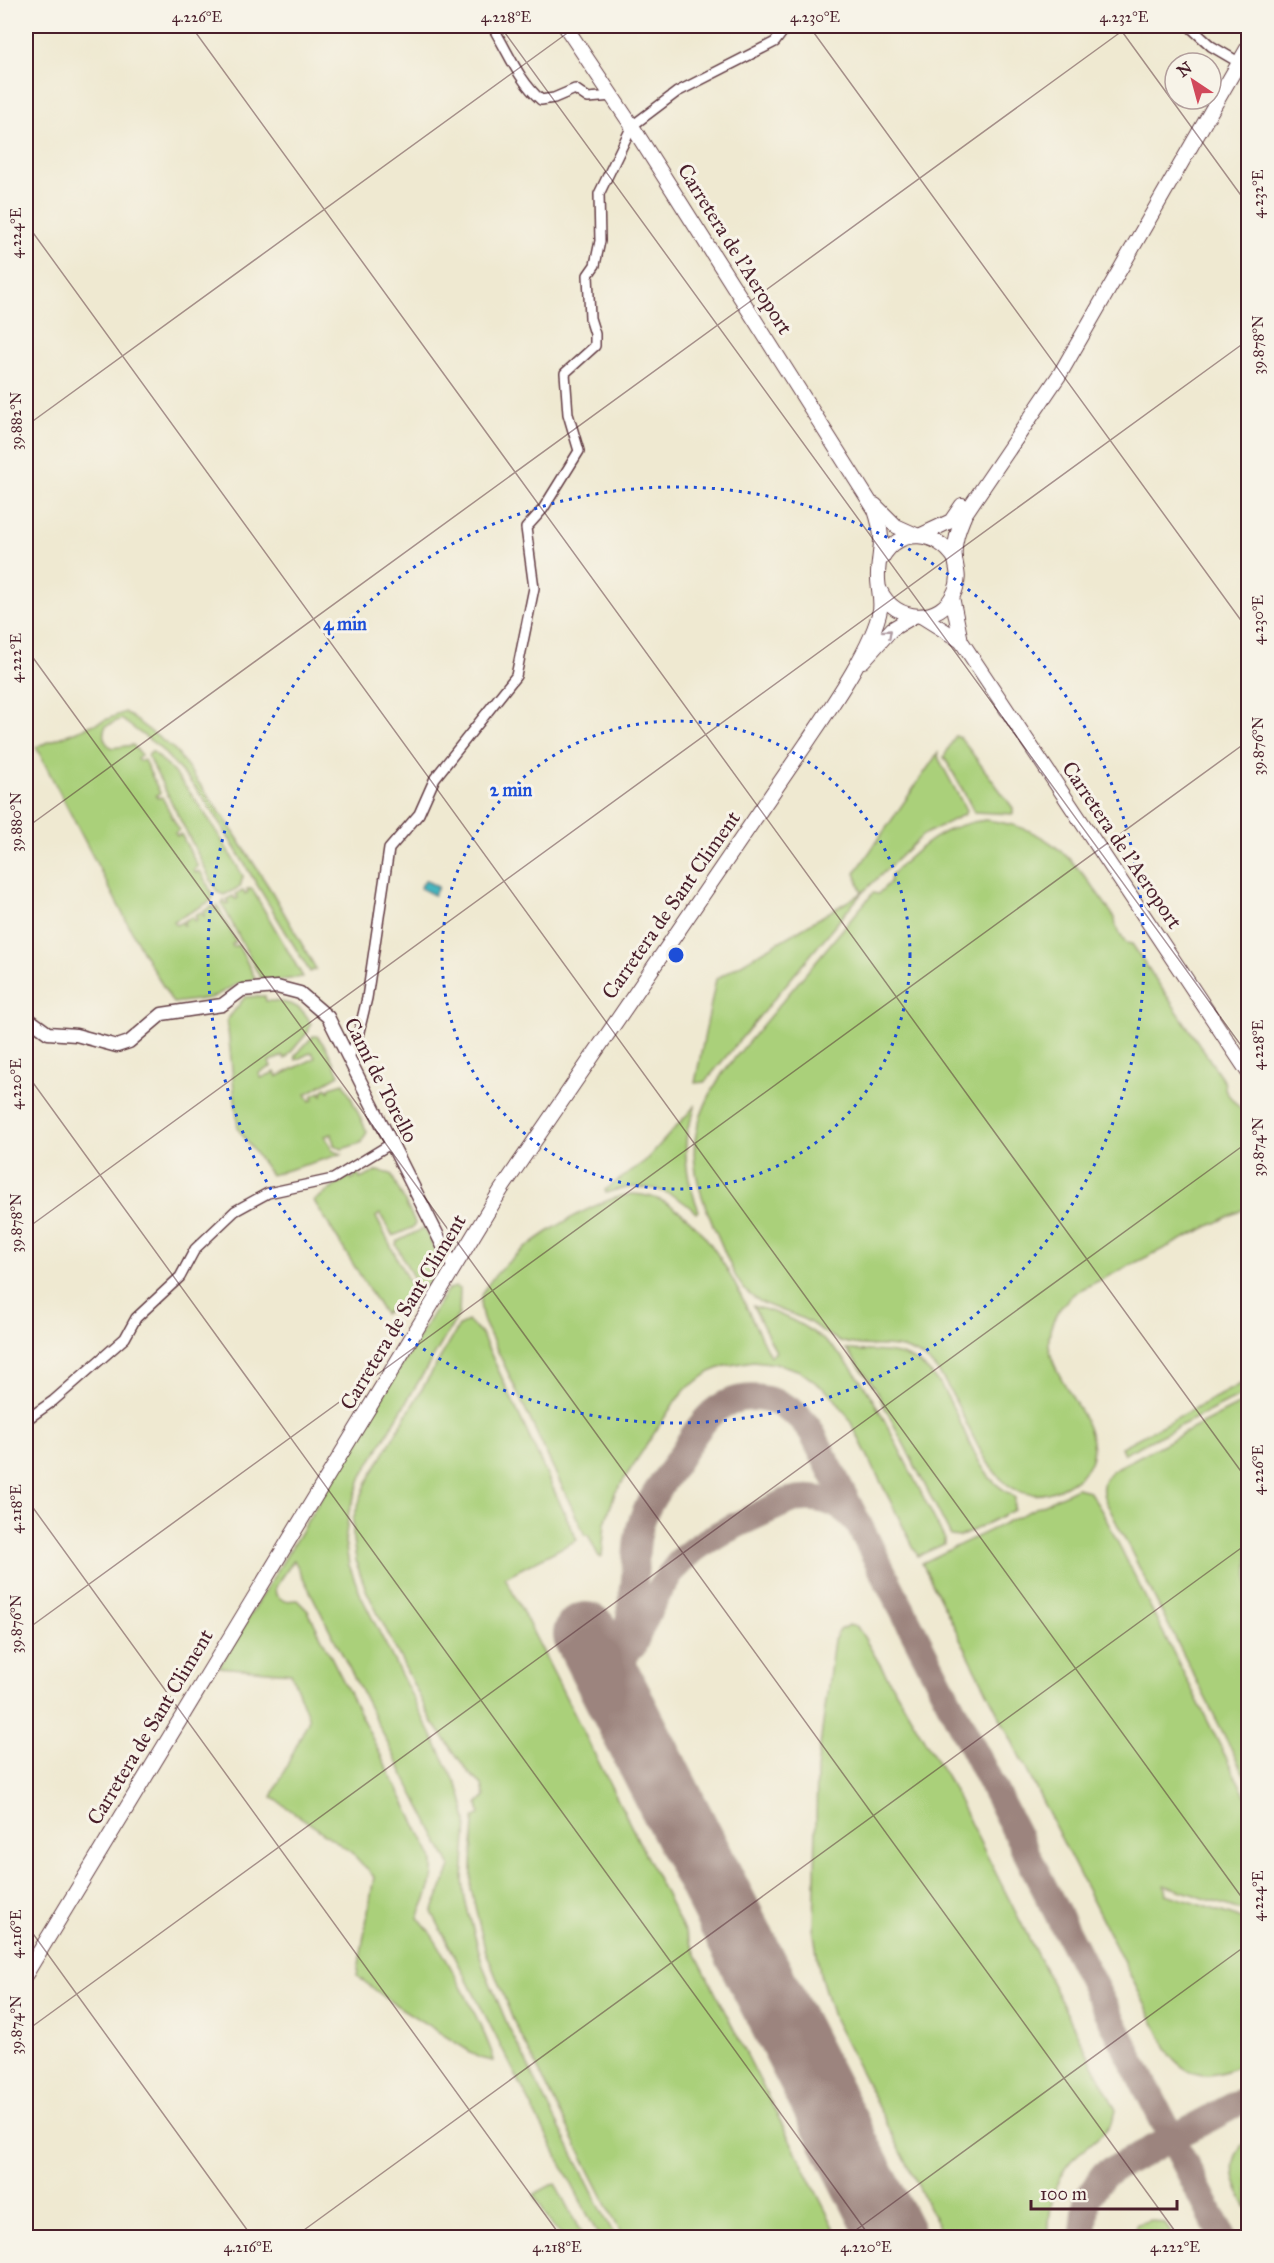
<svg xmlns="http://www.w3.org/2000/svg" width="1274" height="2263" viewBox="0 0 1274 2263" font-family="'IM FELL Great Primer',serif">
<style>
.green{fill:#aad07a;stroke:#7a7852;stroke-width:1.5}
.water{fill:#45b5be;stroke:#486a74;stroke-width:1.5}
.lines{fill:none;stroke-linecap:round;stroke-linejoin:round}
.taxiway{stroke:#9c847e;stroke-width:27}
.runway{stroke:#9c847e;stroke-width:66}
.minor-casing{stroke:#633d44;stroke-width:12}
.tertiary-casing{stroke:#633d44;stroke-width:15}
.secondary-casing{stroke:#633d44;stroke-width:16}
.minor{stroke:#fff;stroke-width:9}
.tertiary{stroke:#fff;stroke-width:12}
.secondary{stroke:#fff;stroke-width:14}
.oneway{stroke:#ae9aa0}
.ticks{fill:none;stroke:#4a1f2b;stroke-width:1.5;stroke-opacity:0.45}
.ring{fill:none;stroke:#1d4ed8;stroke-width:3;stroke-dasharray:3 6}
.labels{text-anchor:middle;stroke-width:6;stroke-linejoin:round;paint-order:stroke}
.street-label{font-size:21px;fill:#4a1f2b;stroke:#f7f3e8}
.centre{fill:#1d4ed8;stroke:#f7f3e8;stroke-width:3}
.ring-label{font-size:18px;text-anchor:middle;font-weight:bold;fill:#1d4ed8;stroke:#f7f3e8;stroke-width:6;stroke-linejoin:round;paint-order:stroke}
.neatline{fill:none;stroke:#4a1f2b;stroke-width:2}
.ticks-label{font-size:15px;text-anchor:middle;fill:#4a1f2b}
</style>
<rect width="100%" height="100%" fill="#f7f3e8"/>
<filter id="ink" filterUnits="userSpaceOnUse"><feTurbulence type="fractalNoise" baseFrequency=".0167" numOctaves="2"/><feDisplacementMap in="SourceGraphic" scale="12" xChannelSelector="R" yChannelSelector="G"/><feConvolveMatrix kernelMatrix="1 2 1 2 8 2 1 2 1" color-interpolation-filters="sRGB"/></filter>
<filter id="wash" filterUnits="userSpaceOnUse"><feTurbulence type="fractalNoise" baseFrequency=".008" numOctaves="4" result="noise"/><feDisplacementMap in="SourceGraphic" scale="24" xChannelSelector="R" yChannelSelector="G"/><feGaussianBlur stdDeviation="1.35" result="paint"/><feColorMatrix in="noise" values="0 0 0 0 0 0 0 0 0 0 0 0 0 0 0 0 0 1.4 0 .05"/><feComposite in="paint" operator="in"/></filter>
<g filter="url(#wash)">
<rect width="100%" height="100%" fill="#efe9d1"/>
<g class="green">
<path d="M125,712L175,750L227,822L272,892L316,969L310,972L216,817L195,787L159,747L121,719L106,726C101,734 104,743 112,748L133,745L141,755L137,758L139,761L144,760L160,793L156,795L158,798L162,797L179,830L175,833L177,836L181,834L198,867L194,869L196,873L200,871L213,895L211,901L174,921L176,925L182,922L184,926V921L192,917L195,921L197,919L195,915L201,912L204,916V911L213,906L215,910L217,905L236,942L232,944L233,947L238,945L255,978L251,980L252,983L237,984L211,998L173,1003L142,951L36,747Z"/>
<path d="M955,736L960,737L1013,808V814L974,812C965,793 954,774 944,757Z"/>
<path d="M152,751C191,785 217,832 243,876L240,887L224,895L217,892L148,756Z"/>
<polygon points="938,753 939,759 966,810 965,814 923,835 862,893 705,1082 695,1083 716,979 862,893 855,873"/>
<path d="M986,820C1054,827 1079,867 1115,918L1116,927L1126,943L1132,944L1224,1081L1226,1092L1248,1118V1207L1076,1292C1060,1305 1047,1324 1049,1346C1054,1392 1138,1454 1059,1489C984,1522 969,1398 930,1363C900,1336 872,1352 840,1341C829,1337 819,1328 809,1322C790,1311 764,1308 748,1293C735,1281 727,1257 720,1241C689,1172 681,1137 724,1071L873,893L878,894L890,882L891,875C920,846 945,824 986,820Z"/>
<polygon points="247,889 252,889 303,977 263,983 222,904 224,900 226,904 229,903 227,899 233,896 235,899 238,898 236,894 243,891 245,894 248,892"/>
<path d="M265,996L266,1001C285,1001 303,1004 311,1024L308,1032L285,1059L283,1056L269,1062L271,1067L259,1073L261,1078L275,1072L277,1077L315,1058L312,1052L296,1060L295,1056L313,1036H317L327,1049L339,1075L306,1094L310,1101L314,1099L312,1096L320,1092L322,1095L323,1090L327,1088L329,1091L330,1087L344,1083L367,1132L361,1143L342,1149L334,1145L332,1134L325,1136L333,1151L342,1154L271,1175L238,1129L227,1020L245,997Z"/>
<path d="M695,1106C695,1112 689,1123 687,1132C683,1161 689,1185 699,1211L696,1213C672,1188 639,1181 606,1193L605,1190L645,1161Z"/>
<polygon points="378,1171 391,1174 415,1223 414,1227 393,1236 380,1214 376,1217 410,1284 415,1281 396,1245 398,1241 424,1228 441,1263 435,1281 384,1314 314,1201 350,1176 351,1179 355,1178 354,1174 358,1174 360,1179"/>
<path d="M631,1194C705,1194 741,1300 770,1356L776,1352L753,1306C832,1326 862,1375 896,1443C912,1475 928,1506 944,1538V1544L918,1556L848,1417L832,1395L800,1371L779,1364L753,1361L725,1366L710,1372L686,1389L674,1403L615,1493L605,1523L602,1556L599,1557L588,1535H585L484,1322C482,1313 478,1303 482,1294C500,1256 590,1200 631,1194Z"/>
<path d="M455,1287L460,1289L459,1314L362,1476L349,1511L345,1542L349,1565L361,1596L461,1793L467,1821L463,1879L465,1900L483,1966L508,2026L615,2237H599L432,1912L451,1867L294,1560L275,1588L276,1595L284,1601L297,1600L308,1611L432,1857C437,1879 426,1898 418,1918C434,1930 492,2042 494,2061L480,2058L391,2002L357,1976L374,1877L352,1853L272,1797L309,1719L291,1673L219,1667L447,1290Z"/>
<polygon points="468,1321 482,1335 577,1540 505,1577 839,2237 623,2237 513,2020 485,1949 471,1889 474,1818 480,1814 478,1803 485,1797 482,1785 469,1773 432,1721 367,1592 357,1565 353,1540 353,1519 366,1484 459,1326"/>
<path d="M846,1349C866,1353 886,1349 905,1356C952,1374 960,1438 987,1474C994,1485 1005,1490 1015,1498L1014,1510L960,1537L951,1536L874,1386Z"/>
<polygon points="1248,1380 1248,1392 1124,1454 1121,1447"/>
<path d="M1248,1400V1782L1105,1500C1100,1488 1103,1478 1113,1470Z"/>
<path d="M1077,1488L1089,1491L1103,1513L1248,1801V1910H1240L1164,1885L1166,1894L1237,1917L1248,1923V2061C1218,2077 1195,2084 1171,2056L922,1563Z"/>
<path d="M848,1625L857,1627L862,1634L950,1783L1116,2110C1112,2134 1086,2144 1070,2162C1051,2184 1050,2210 1048,2237H944L833,2017L820,1974L814,1934L817,1769L834,1640L840,1630Z"/>
<path d="M1248,2138V2211C1235,2183 1223,2163 1248,2138Z"/>
<polygon points="555,2183 583,2237 564,2237 553,2227 534,2194"/>
<polygon points="1150,2220 1165,2224 1174,2237 1132,2237 1138,2224"/>
</g>
<polygon class="water" points="425,880 438,887 434,895 420,888"/>
<g class="lines">
<g class="taxiway">
<path d="M633,1646C645,1617 662,1578 686,1556C709,1535 759,1515 788,1501C814,1494 839,1500 856,1521"/>
<path d="M629,1720C616,1676 629,1628 634,1584C636,1563 635,1540 642,1520C648,1502 661,1485 672,1469C684,1451 696,1428 712,1413C745,1384 793,1399 813,1435L1223,2238"/>
<polyline points="1083,2238 1087,2199 1104,2174 1248,2098"/>
</g>
<polyline class="runway" points="586,1635 893,2238"/>
</g>
</g>
<g filter="url(#ink)">
<g class="lines">
<g class="minor-casing">
<g id="minor">
<path d="M492,26C508,51 518,80 541,100L554,98L575,89L588,98L613,96"/>
<polyline points="1189,26 1211,46 1240,63"/>
<polyline points="349,1057 357,1040 367,998 389,849 419,814 435,778 516,676 534,588 526,528 543,509 579,451 568,414 565,373 595,346 595,334 590,318 588,275 595,265 600,241 599,194 632,126 677,92 775,42 787,26"/>
<polyline points="26,1420 53,1401 125,1338 136,1318 180,1277 195,1249 235,1211 268,1193 333,1179 392,1143"/>
</g>
</g>
<g class="tertiary-casing">
<polyline id="tertiary" points="26,1017 48,1033 76,1035 117,1046 129,1042 162,1014 222,1005 242,990 277,987 300,993 328,1017 454,1268"/>
</g>
<g class="secondary-casing">
<g id="secondary">
<polyline points="875,505 896,526 916,535"/>
<polyline points="921,535 951,521 962,505"/>
<path d="M882,558C900,527 937,531 955,559"/>
<path d="M880,590C895,623 941,625 955,591C960,579 957,571 955,559C953,543 959,528 965,514L1060,374L1248,47"/>
<polyline points="952,597 961,641 1248,1072"/>
<polyline points="921,616 961,641"/>
<polyline points="863,661 892,629 914,616"/>
<path d="M26,1974L501,1190L806,744C828,711 872,649 880,610C882,598 877,586 878,573C880,544 885,540 875,510L632,126L565,26"/>
</g>
</g>
<use href="#minor" class="minor"/>
<use href="#tertiary" class="tertiary"/>
<use href="#secondary" class="secondary"/>
</g>
<defs><path id="oneway-chevron" d="M-2-3.5L2.5 0L-2 3.5" fill="none" stroke-width="1.6" stroke-linecap="round" stroke-linejoin="round" transform="scale(1.5)"/></defs>
<use class="oneway" href="#oneway-chevron" transform="translate(888 633) rotate(-42)"/>
</g>
<path class="ticks" d="M191,26L1248,1481M500,26L1248,1055M809,26L1248,630M1118,26L1248,205M26,223L1248,1906M26,426L577,26M26,648L1180,2238M26,828L1129,26M26,1073L871,2238M26,1229L1248,340M26,1498L562,2238M26,1630L1248,741M26,1924L253,2238M26,2031L1248,1142M293,2238L1248,1543M845,2238L1248,1944"/>
<g class="ring">
<circle cx="676" cy="955" r="234"/>
<circle cx="676" cy="955" r="468"/>
</g>
<g class="labels">
<g class="street-label">
<text transform="translate(735 249) rotate(58)" y="7">Carretera de l'Aeroport</text>
<text transform="translate(1122 845) rotate(56)" y="7">Carretera de l'Aeroport</text>
<text transform="translate(671 905) rotate(-55)" y="7">Carretera de Sant Climent</text>
<text transform="translate(381 1080) rotate(63)" y="7">Camí de Torello</text>
<text transform="translate(403 1312) rotate(-59)" y="7">Carretera de Sant Climent</text>
<text transform="translate(150 1727) rotate(-59)" y="7">Carretera de Sant Climent</text>
</g>
</g>
<circle cx="676" cy="955" r="9" class="centre"/>
<g class="ring-label">
<text x="345" y="630">4 min</text>
<text x="511" y="796">2 min</text>
</g>
<rect width="1274" height="2263" fill="none" stroke="#f7f3e8" stroke-width="66"/>
<g transform="translate(1193 81) rotate(324)"><circle r="28" fill="#f7f3e8" stroke="#b29e9c" stroke-width="1.5"/>
<path d="M0-4.5L10 22L0 15L-10 22Z" fill="#d1495b"/>
<text y="-9" font-size="16" font-weight="bold" text-anchor="middle" fill="#4a1f2b">N</text>
</g>
<path d="M1031 2200v9h146v-9" fill="none" stroke="#4a1f2b" stroke-width="3"/>
<text x="1040" y="2200" font-size="18" fill="#4a1f2b" stroke="#f7f3e8" stroke-width="4.5" paint-order="stroke">100 m</text>
<rect x="33" y="33" width="1208" height="2197" class="neatline"/>
<g class="ticks-label">
<text x="197" y="22">4.226°E</text>
<text x="506" y="22">4.228°E</text>
<text x="815" y="22">4.230°E</text>
<text x="1124" y="22">4.232°E</text>
<text transform="translate(1258 194) rotate(-90)" y="5">4.232°E</text>
<text transform="translate(16 233) rotate(-90)" y="5">4.224°E</text>
<text transform="translate(1258 345) rotate(-90)" y="5">39.878°N</text>
<text transform="translate(16 421) rotate(-90)" y="5">39.882°N</text>
<text transform="translate(1258 620) rotate(-90)" y="5">4.230°E</text>
<text transform="translate(16 658) rotate(-90)" y="5">4.222°E</text>
<text transform="translate(1258 746) rotate(-90)" y="5">39.876°N</text>
<text transform="translate(16 822) rotate(-90)" y="5">39.880°N</text>
<text transform="translate(1258 1045) rotate(-90)" y="5">4.228°E</text>
<text transform="translate(16 1084) rotate(-90)" y="5">4.220°E</text>
<text transform="translate(1258 1147) rotate(-90)" y="5">39.874°N</text>
<text transform="translate(16 1223) rotate(-90)" y="5">39.878°N</text>
<text transform="translate(1258 1470) rotate(-90)" y="5">4.226°E</text>
<text transform="translate(16 1509) rotate(-90)" y="5">4.218°E</text>
<text transform="translate(16 1624) rotate(-90)" y="5">39.876°N</text>
<text transform="translate(1258 1896) rotate(-90)" y="5">4.224°E</text>
<text transform="translate(16 1934) rotate(-90)" y="5">4.216°E</text>
<text transform="translate(16 2025) rotate(-90)" y="5">39.874°N</text>
<text x="248" y="2252">4.216°E</text>
<text x="557" y="2252">4.218°E</text>
<text x="866" y="2252">4.220°E</text>
<text x="1175" y="2252">4.222°E</text>
</g>
</svg>
